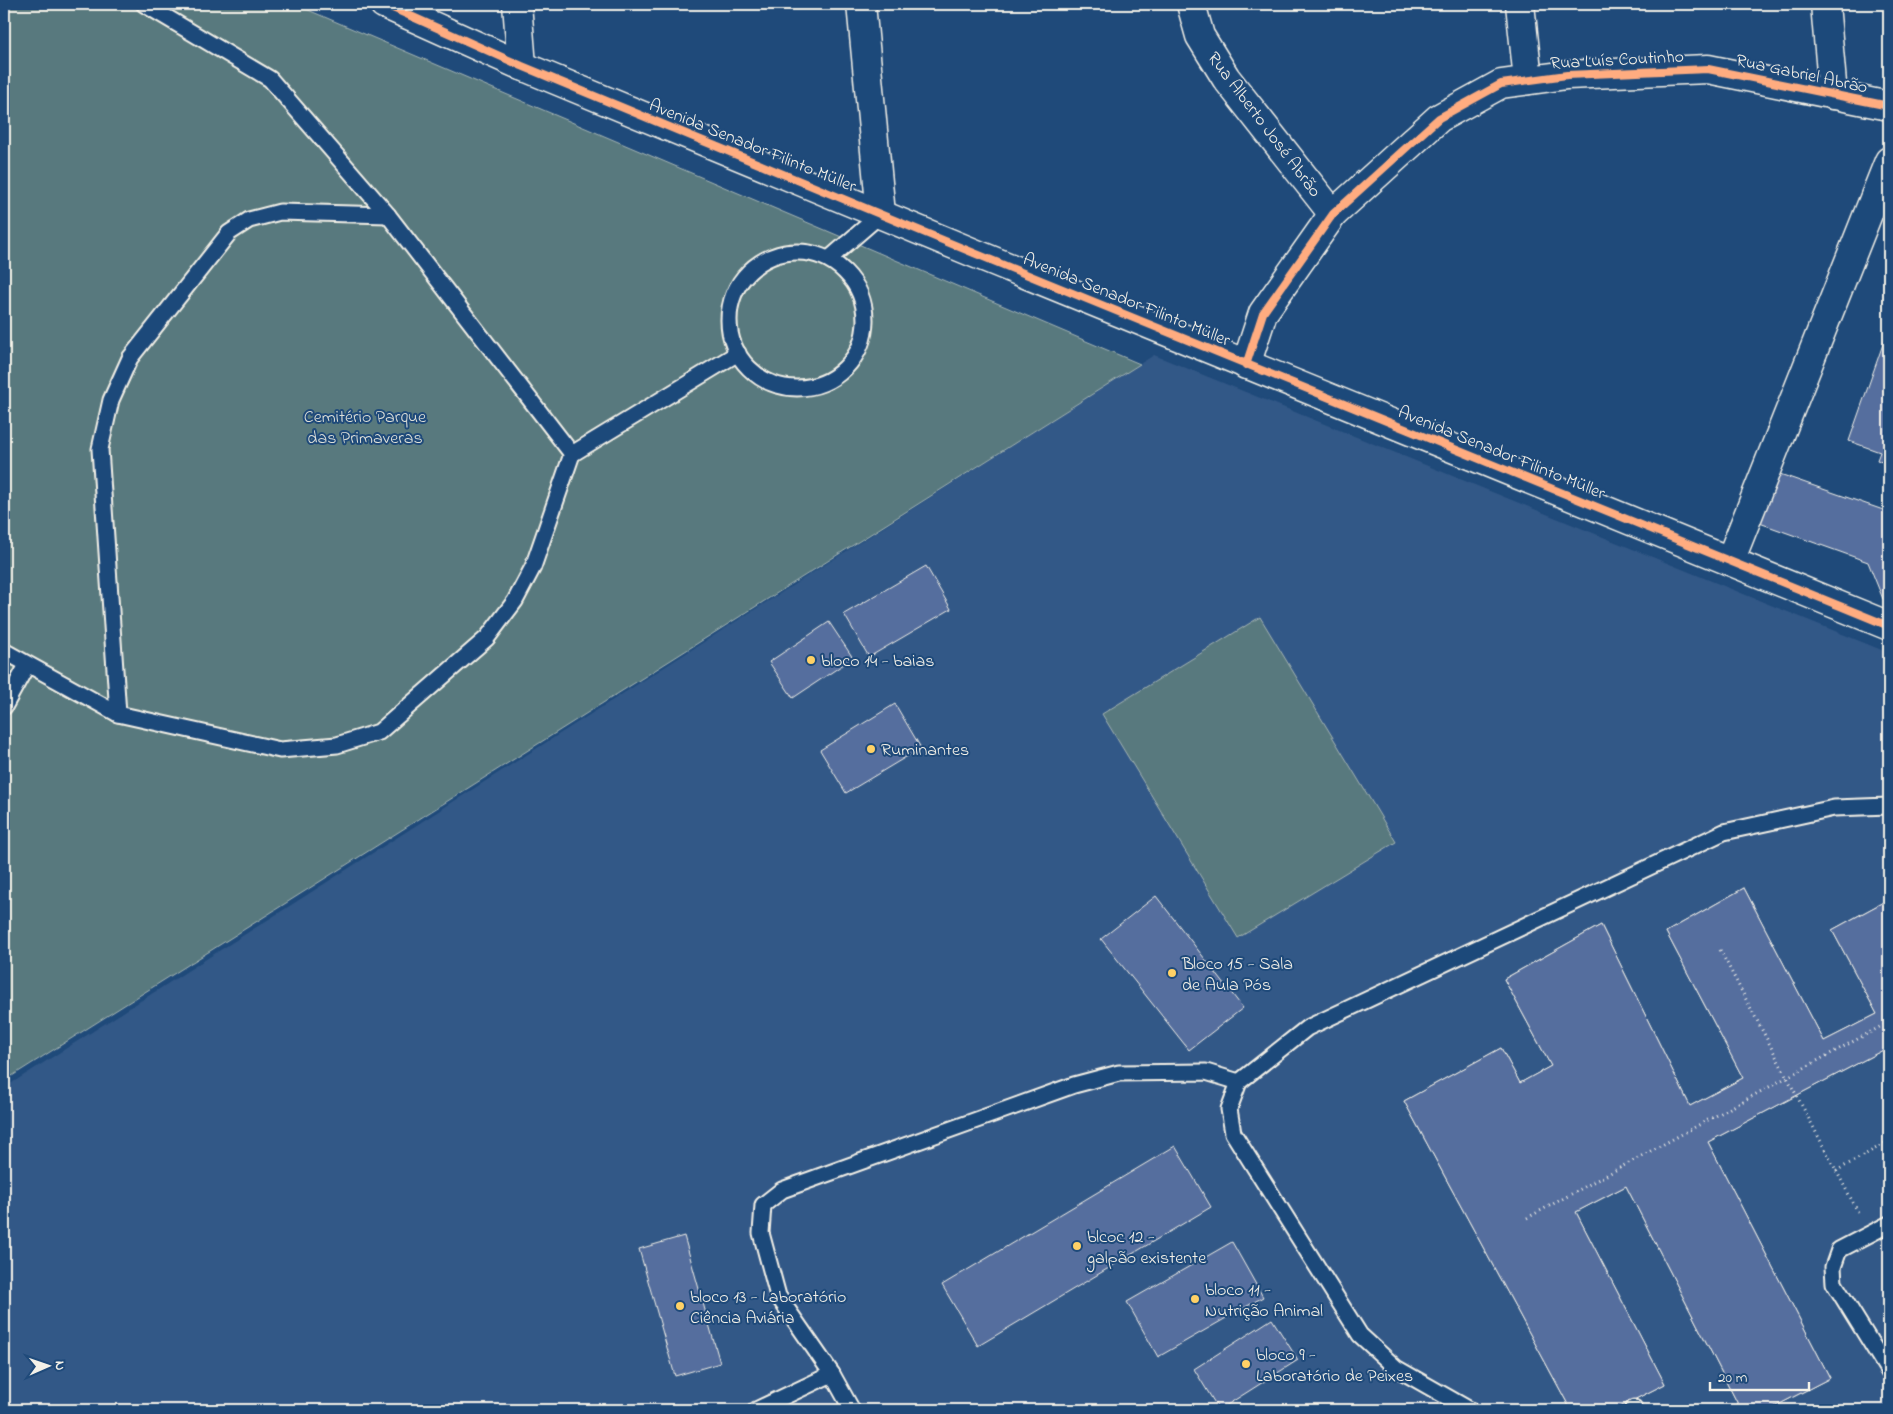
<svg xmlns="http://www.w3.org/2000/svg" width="1893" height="1414" viewBox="0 0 1893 1414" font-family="'Indie Flower',sans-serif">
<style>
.built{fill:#335887}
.green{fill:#58797e;stroke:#a6b5b3}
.building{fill:#556e9e;stroke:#f4f1e8;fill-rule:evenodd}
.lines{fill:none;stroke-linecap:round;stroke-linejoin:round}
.lane-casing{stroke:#f4f1e8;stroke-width:19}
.street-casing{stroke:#f4f1e8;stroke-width:31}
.secondary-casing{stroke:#f4f1e8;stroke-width:31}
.path{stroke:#f4f1e8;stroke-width:3;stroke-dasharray:1 4;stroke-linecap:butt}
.lane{stroke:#1f4a7a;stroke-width:15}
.street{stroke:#1f4a7a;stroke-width:28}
.secondary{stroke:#1f4a7a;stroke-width:28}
.cycleway-casing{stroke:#1f4a7a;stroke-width:11}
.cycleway{stroke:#ffac80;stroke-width:8}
.poi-dot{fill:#ffd166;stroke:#1f4a7a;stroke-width:2}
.labels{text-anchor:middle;stroke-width:4;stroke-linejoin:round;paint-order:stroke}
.street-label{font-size:18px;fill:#f4f1e8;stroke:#1f4a7a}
.park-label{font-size:18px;fill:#dddfd8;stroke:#1f4a7a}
.poi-label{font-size:18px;fill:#f4f1e8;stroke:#1f4a7a;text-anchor:start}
</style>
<rect width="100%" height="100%" fill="#1f4a7a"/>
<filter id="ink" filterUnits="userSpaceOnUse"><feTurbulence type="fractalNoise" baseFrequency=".02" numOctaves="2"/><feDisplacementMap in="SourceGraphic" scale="10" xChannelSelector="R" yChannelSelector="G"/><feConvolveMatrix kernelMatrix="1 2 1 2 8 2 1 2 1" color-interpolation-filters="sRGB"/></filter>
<g filter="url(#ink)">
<polygon class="built" points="1154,355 1889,653 1889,1410 4,1410 4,1088"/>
<g class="green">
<polygon points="4,4 294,4 1140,364 4,1081"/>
<polygon points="1260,617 1396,842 1238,938 1102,714"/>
</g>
<g class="building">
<polygon points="1889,327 1889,465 1877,460 1880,452 1849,441"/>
<polygon points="1774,472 1889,512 1889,596 1883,599 1868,562 1754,521"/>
<polygon points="926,566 951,609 869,657 844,614"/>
<polygon points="829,622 853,658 793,698 769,662"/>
<polygon points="895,704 921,748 846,793 820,750"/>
<path d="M1744,888L1824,1041L1877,1014L1832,930L1889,899V1052L1887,1048L1708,1142L1830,1378L1768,1410H1741L1626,1186L1576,1212L1665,1384L1614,1410H1571L1404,1101L1501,1048L1520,1083L1551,1066L1504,979L1601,925L1690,1106L1743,1078L1666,932ZM1577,1085L1608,1147L1554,1174L1523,1113Z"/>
<polygon points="1744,888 1824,1041 1877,1014 1832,930 1889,899 1889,1052 1887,1048 1708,1142 1830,1378 1768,1410 1741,1410 1626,1186 1576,1212 1665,1384 1614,1410 1571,1410 1404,1101 1501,1048 1520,1083 1551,1066 1504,979 1601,925 1690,1106 1743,1078 1666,932"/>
<polygon points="1156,896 1243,1008 1189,1050 1101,939"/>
<polygon points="1175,1146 1211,1207 978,1346 942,1285"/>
<polygon points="684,1236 720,1363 675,1376 639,1249"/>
<polygon points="1232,1242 1263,1297 1158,1357 1127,1302"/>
<polygon points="1272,1319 1298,1360 1219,1410 1194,1369"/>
</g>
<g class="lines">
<g class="lane-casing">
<g id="lane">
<polyline points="144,4 270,79 388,215 572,454 738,353"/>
<circle cx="797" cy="320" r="68"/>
<polyline points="829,259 881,214"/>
<polyline points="4,651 118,714 280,750 337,745 379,732 487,638 515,601 533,567 572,454"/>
<polyline points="4,707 27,665"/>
<polyline points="118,714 100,449 111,400 130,358 229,233 249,220 280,212 388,215"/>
<polyline points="1889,1224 1839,1250 1833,1267 1834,1283 1889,1372"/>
<polyline points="1634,1408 1635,1410"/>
<polyline points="756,1410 832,1374"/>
<polyline points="852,1410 832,1374 778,1296 761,1233 763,1205 782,1190 1074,1085 1119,1073 1206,1072 1239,1082"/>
<polyline points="1470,1410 1396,1368 1360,1335 1233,1133 1229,1109 1239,1082 1307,1028 1724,832 1834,808 1889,806"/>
</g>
</g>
<g class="street-casing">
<g id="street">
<polyline points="517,4 522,66"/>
<polyline points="861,4 881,214"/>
<polyline points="1191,4 1200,36 1226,78 1333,214"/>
<polyline points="1520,4 1528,80"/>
<polyline points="1825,4 1833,95"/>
<polyline points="1246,365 1263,313 1333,214 1439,118 1501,84 1567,75 1708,69 1889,106"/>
<polyline points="1730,561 1889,161"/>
</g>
</g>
<g class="secondary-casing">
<polyline id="secondary" points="384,4 522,66 974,253 1889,626"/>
</g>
<g class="path">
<polyline points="1720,950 1858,1212"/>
<polyline points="1836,1171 1889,1141"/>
<polyline points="1527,1218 1889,1022"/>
</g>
<use href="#lane" class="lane"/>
<use href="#street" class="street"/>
<use href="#secondary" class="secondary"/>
<g class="cycleway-casing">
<g id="cycleway">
<polyline points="384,4 522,66 974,253 1889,626"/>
<polyline points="1246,365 1263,313 1333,214 1439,118 1501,84 1567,75 1708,69 1889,106"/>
</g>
</g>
<use href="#cycleway" class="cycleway"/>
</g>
</g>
<g class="poi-dot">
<circle cx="811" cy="660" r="5"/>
<circle cx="871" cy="749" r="5"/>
<circle cx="1172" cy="973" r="5"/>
<circle cx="1077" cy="1246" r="5"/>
<circle cx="1195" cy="1299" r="5"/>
<circle cx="680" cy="1306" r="5"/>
<circle cx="1246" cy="1364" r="5"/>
</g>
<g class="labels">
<g class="street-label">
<text transform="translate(1617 59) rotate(-3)" y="6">Rua Luís Coutinho</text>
<text transform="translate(1802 73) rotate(12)" y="6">Rua Gabriel Abrão</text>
<text transform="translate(1265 124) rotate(53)" y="6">Rua Alberto José Abrão</text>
<text transform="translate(753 145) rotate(22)" y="6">Avenida Senador Filinto Müller</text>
<text transform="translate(1127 299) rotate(22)" y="6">Avenida Senador Filinto Müller</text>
<text transform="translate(1502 452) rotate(22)" y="6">Avenida Senador Filinto Müller</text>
</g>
<g class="park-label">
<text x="365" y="422">Cemitério Parque<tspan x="365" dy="21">das Primaveras</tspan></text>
</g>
<g class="poi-label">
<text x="821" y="666">bloco 14 - baias</text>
<text x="881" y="755">Ruminantes</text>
<text x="1182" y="969">Bloco 15 - Sala<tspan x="1182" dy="21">de Aula Pós</tspan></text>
<text x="1087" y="1242">blcoc 12 -<tspan x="1087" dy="21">galpão existente</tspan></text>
<text x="1205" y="1295">bloco 11 -<tspan x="1205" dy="21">Nutrição Animal</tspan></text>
<text x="690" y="1302">bloco 13 - Laboratório<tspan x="690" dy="21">Ciência Aviária</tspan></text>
<text x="1256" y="1360">bloco 9 -<tspan x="1256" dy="21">Laboratório de Peixes</tspan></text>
</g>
</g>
<rect width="1893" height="1414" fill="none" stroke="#1f4a7a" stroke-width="20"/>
<rect x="10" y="10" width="1873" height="1394" fill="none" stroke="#f4f1e8" stroke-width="2" filter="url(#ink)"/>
<g transform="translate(48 1366) rotate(88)" stroke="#1f4a7a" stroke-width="4" paint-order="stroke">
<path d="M0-4L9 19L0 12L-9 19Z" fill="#f4f1e8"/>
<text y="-8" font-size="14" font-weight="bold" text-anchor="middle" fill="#f4f1e8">N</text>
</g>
<path d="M1710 1382v8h99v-8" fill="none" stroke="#f4f1e8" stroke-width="2.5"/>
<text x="1718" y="1382" font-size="15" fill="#f4f1e8" stroke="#1f4a7a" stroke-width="4" paint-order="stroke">20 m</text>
</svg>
